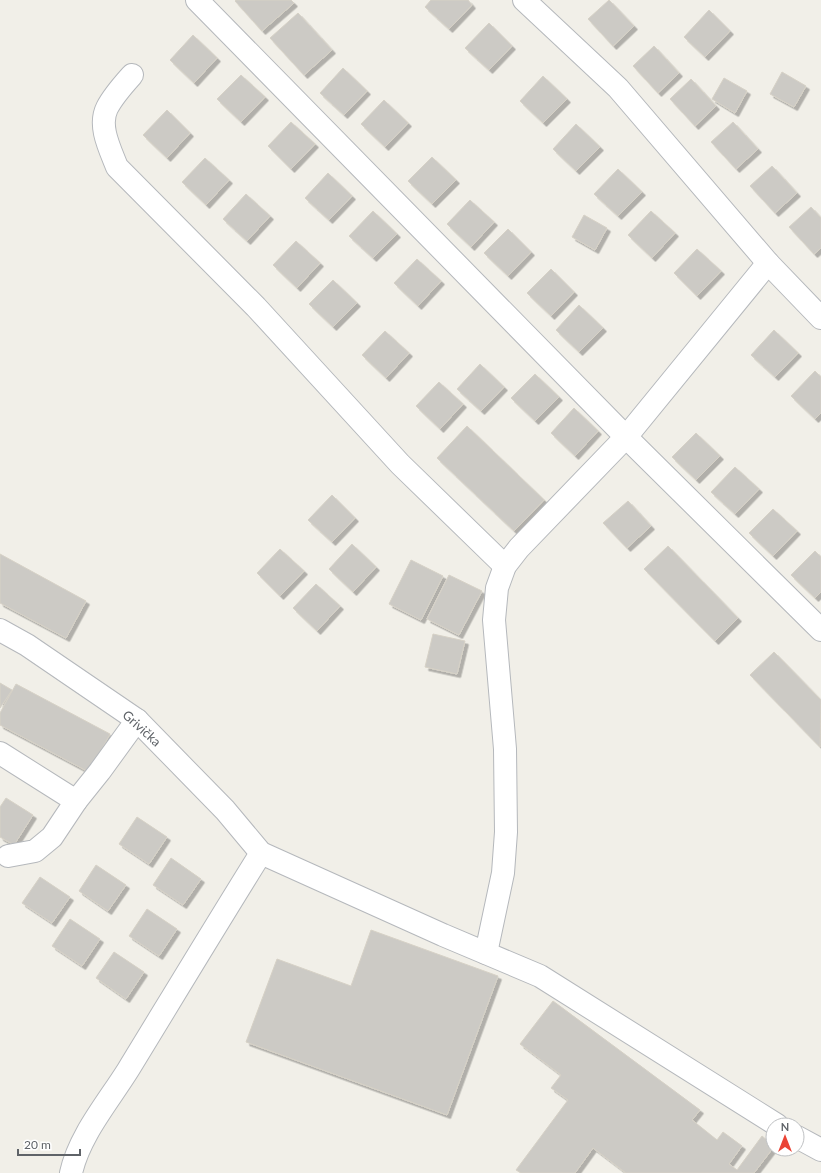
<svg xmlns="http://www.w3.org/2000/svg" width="821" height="1173" viewBox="0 0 821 1173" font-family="Lato,sans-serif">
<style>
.building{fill:#cccac5;stroke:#d6d1c6;filter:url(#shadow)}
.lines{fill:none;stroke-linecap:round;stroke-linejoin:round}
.minor-casing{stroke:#b5b8bc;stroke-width:24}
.minor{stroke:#fff;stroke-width:22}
.labels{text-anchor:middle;stroke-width:4;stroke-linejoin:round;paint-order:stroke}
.street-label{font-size:13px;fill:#5f6368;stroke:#fff}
</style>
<defs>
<filter id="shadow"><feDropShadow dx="3.5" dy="3.5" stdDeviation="0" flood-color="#0004"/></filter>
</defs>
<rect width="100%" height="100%" fill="#f1efe8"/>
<g class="building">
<polygon points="236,0 291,0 294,3 262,31 235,1"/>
<polygon points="431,0 468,0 472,5 449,29 425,7"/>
<polygon points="609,0 634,26 613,46 588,19"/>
<polygon points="709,10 730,31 705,57 684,37"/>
<polygon points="298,13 332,50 304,75 270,38"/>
<polygon points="489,23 512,46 489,70 465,48"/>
<polygon points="193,35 217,58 194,83 170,60"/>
<polygon points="654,46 679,73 658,93 633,66"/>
<polygon points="343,68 367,91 344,115 320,93"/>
<polygon points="782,72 806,86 794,107 770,94"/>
<polygon points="241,75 265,97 241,122 217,99"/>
<polygon points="543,76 567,99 543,123 520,101"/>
<polygon points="724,78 747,91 735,113 712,99"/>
<polygon points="691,79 716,106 695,126 670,99"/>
<polygon points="384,100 408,123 385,147 361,124"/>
<polygon points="167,110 190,133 167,158 143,135"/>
<polygon points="291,122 315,144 291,169 268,146"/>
<polygon points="733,122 758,149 736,169 711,142"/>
<polygon points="576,124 600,147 576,171 553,149"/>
<polygon points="432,157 456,180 432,204 408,181"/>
<polygon points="205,158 229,180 206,205 182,182"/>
<polygon points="772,166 797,193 775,213 750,186"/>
<polygon points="618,169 642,192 618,216 594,194"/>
<polygon points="328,173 352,196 329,220 305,198"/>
<polygon points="246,194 270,216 247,241 223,219"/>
<polygon points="470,200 494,222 471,247 447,224"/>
<polygon points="811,207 821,218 821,248 814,254 789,227"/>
<polygon points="373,211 397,234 373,258 349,236"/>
<polygon points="651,211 675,233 652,258 628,235"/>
<polygon points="584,215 607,228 595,250 572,237"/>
<polygon points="508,229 531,252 508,276 484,253"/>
<polygon points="296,241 320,263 297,288 273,265"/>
<polygon points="697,249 721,271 697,296 674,273"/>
<polygon points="417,259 441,281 418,306 394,283"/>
<polygon points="551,269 574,292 551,316 527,293"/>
<polygon points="333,280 357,303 333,327 309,304"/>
<polygon points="579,305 603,328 579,352 556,330"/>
<polygon points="774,330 798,353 775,377 751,355"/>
<polygon points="385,331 409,353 386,378 362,355"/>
<polygon points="480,364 504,387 481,411 457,389"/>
<polygon points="815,371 821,377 821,413 815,419 791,396"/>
<polygon points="535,374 559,397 535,421 511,398"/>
<polygon points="439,382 463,404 440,429 416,406"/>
<polygon points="574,408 598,431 575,456 551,433"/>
<polygon points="467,426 544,500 514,531 437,458"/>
<polygon points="696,433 720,456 696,480 672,457"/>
<polygon points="735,467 759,489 735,514 711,492"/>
<polygon points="332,495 355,518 332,542 308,520"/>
<polygon points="628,501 651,526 627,548 603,523"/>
<polygon points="773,509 797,531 773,556 749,533"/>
<polygon points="352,544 376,567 353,592 329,569"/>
<polygon points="668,546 738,618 715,641 644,569"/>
<polygon points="280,549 304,571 280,596 257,573"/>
<polygon points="815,551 821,557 821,592 815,598 791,575"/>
<polygon points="0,554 86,601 66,638 0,603"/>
<polygon points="411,560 443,576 421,620 389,604"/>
<polygon points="449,575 482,591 459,635 427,619"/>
<polygon points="316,584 340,606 317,631 293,608"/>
<polygon points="433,634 465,641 457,674 425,667"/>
<polygon points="774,652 821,700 820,747 750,675"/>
<polygon points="0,683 12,690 0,708"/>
<polygon points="16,684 110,734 89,772 0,725 0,713"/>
<polygon points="6,798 33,815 14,845 0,837 0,807"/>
<polygon points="137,817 167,837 149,864 119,844"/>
<polygon points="171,858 201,879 183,905 153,885"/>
<polygon points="96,865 126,885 108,911 79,891"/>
<polygon points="40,877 70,897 52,923 22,903"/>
<polygon points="147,909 177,929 159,956 129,936"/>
<polygon points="70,919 100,939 82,966 52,946"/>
<polygon points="371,930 498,976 447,1115 246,1042 277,959 351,986"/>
<polygon points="114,952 144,972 126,999 96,978"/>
<polygon points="553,1001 700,1110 692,1120 717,1140 723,1132 742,1146 729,1164 737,1170 762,1136 773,1145 773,1148 754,1173 626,1173 593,1148 575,1173 521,1173 516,1170 568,1100 551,1088 561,1075 520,1044"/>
</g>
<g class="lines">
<g class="minor-casing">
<g id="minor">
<polyline points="197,0 626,437 821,630"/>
<polyline points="524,0 618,88 768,263 821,318"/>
<path d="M132,75C123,85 113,96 107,108C98,126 110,149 117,167L256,307L400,464L505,566"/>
<polyline points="0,630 27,645 137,720 225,810 261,853 443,935 540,976 777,1125"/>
<polyline points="0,753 76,801 100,771 137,720"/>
<polyline points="8,856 35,851 52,837 76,801"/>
<polyline points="486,953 503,873 506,832 505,749 494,620 497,588 505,566 519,548 626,437 768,263"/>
<polyline points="797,1137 821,1150"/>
<path d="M71,1173C79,1136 108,1102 128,1070C172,998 216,925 261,853"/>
</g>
</g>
<use href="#minor" class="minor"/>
</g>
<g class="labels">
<g class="street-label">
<text transform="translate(142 728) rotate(42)" y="5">Grivička</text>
</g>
</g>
<g transform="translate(785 1137)"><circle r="19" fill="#ffffff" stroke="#bfc1c3"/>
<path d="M0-3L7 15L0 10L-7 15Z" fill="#ea4335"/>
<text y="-6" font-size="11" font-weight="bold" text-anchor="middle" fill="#5f6368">N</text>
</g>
<path d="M18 1149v6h62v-6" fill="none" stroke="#5f6368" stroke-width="2"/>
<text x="24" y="1149" font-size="12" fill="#5f6368" stroke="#ffffff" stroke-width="3" paint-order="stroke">20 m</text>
</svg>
